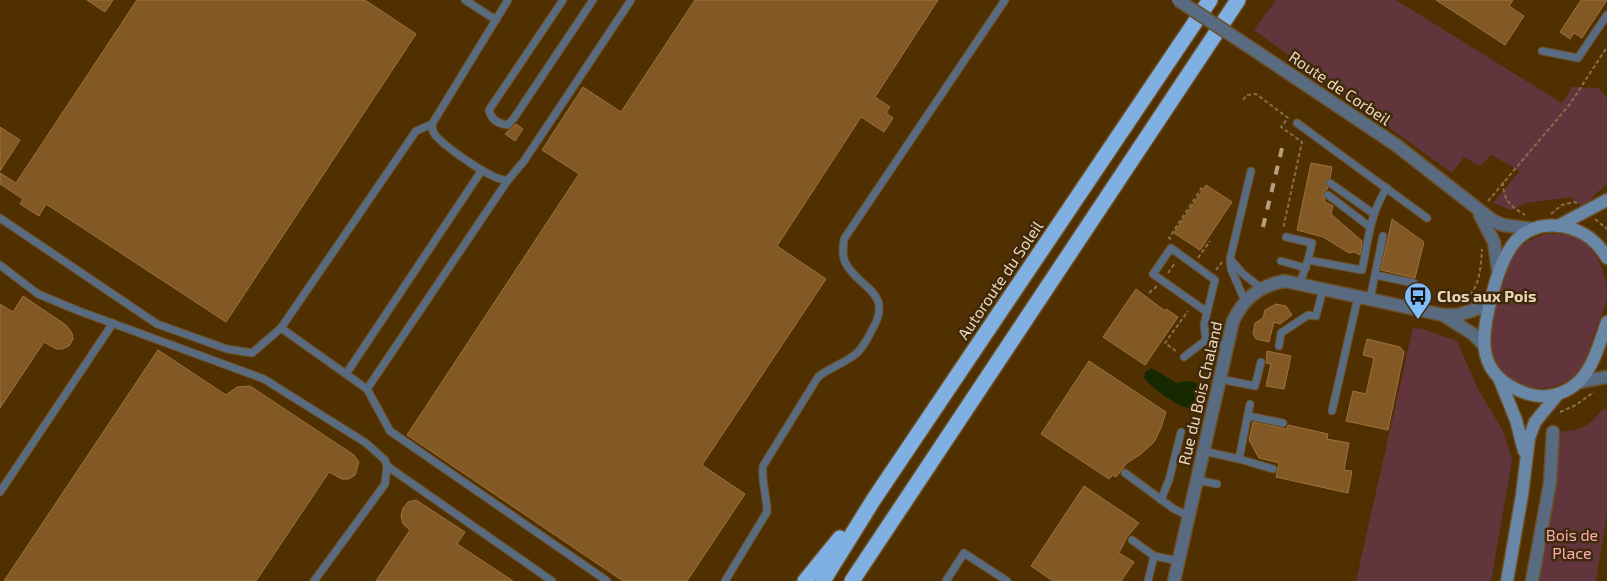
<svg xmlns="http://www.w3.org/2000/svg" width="1607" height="581" viewBox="0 0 1607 581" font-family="'Exo 2',sans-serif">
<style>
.green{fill:#62353d}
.water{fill:#162800}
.building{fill:#825924;stroke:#9e723b}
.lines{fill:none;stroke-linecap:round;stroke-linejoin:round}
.service-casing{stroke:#6c4e22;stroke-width:9}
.minor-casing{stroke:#6c4e22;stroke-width:15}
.tertiary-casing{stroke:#6c4e22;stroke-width:15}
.secondary-casing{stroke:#6c4e22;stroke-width:15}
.motorway-casing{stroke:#6c4e22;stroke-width:18}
.path{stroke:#8a6d45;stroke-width:2;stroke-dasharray:4 2.5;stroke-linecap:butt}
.service{stroke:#586b80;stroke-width:7}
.minor{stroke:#586b80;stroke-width:12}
.tertiary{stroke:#586b80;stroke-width:12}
.secondary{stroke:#6987a7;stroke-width:12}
.motorway{stroke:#80b0e1;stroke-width:15}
.rail{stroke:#b99f7c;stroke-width:4;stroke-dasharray:9 9;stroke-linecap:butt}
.tertiary-bridge-casing{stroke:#6c4e22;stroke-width:15;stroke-linecap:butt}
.tertiary-bridge{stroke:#586b80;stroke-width:12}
.labels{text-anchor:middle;stroke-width:5;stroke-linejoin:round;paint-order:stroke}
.street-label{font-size:16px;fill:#edd5b9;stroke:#3f290b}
.poi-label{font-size:16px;font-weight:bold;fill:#edd5b9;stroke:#3f290b;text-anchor:start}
.park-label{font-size:16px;fill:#fbacb7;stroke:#3f290b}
</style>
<rect width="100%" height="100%" fill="#503001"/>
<g class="green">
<polygon points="1276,0 1396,0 1562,103 1572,87 1598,88 1607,97 1607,184 1593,196 1589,204 1581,206 1571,197 1526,203 1511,210 1493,203 1520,171 1491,155 1480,166 1464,157 1452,173 1254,30"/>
<path d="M1545,234C1555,234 1570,233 1579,238C1598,249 1607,276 1607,297C1605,310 1598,324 1593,337C1589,350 1586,364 1576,374C1560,391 1527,393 1509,378C1499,369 1491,354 1491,341C1490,322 1502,265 1516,251C1523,242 1535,238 1545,234Z"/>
<polygon points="1413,328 1422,329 1457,341 1477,387 1503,431 1512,460 1491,581 1356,581"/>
<path d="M1603,409L1607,411V513L1596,581H1535L1551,495L1559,435C1566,429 1570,431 1578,429C1589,426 1596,417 1603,409Z"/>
</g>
<path class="water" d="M1152,368L1176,383L1190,381L1199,384L1203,393L1200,403L1192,409C1180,408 1149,387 1144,377L1145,372Z"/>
<g class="building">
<polygon points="87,0 113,0 105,12"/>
<polygon points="137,0 365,0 416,34 226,322 46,204 39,216 20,204 23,199 0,184 0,173 16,183"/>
<polygon points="695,0 938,0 875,97 890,107 886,113 893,118 884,132 861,117 777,246 826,279 702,465 745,494 687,581 623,581 407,435 579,174 542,150 583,87 621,112"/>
<polygon points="1436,0 1513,0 1509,6 1524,16 1505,45"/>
<polygon points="1581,0 1607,0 1582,38 1574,33 1570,39 1560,32"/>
<polygon points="516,124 523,129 515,141 505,134"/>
<polygon points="0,127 20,140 0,171"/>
<polygon points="1311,163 1332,167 1330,178 1325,182 1328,188 1323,194 1325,202 1333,206 1331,214 1362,241 1360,255 1354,252 1349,253 1323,237 1297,230"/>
<polygon points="1206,185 1232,202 1200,250 1174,233"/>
<polygon points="1392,219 1424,242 1415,278 1381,270"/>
<polygon points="1136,289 1165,311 1166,309 1178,317 1145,365 1103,337"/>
<polygon points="23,296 66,325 72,333 73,339 69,346 62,349 56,349 44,342 0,408 0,304 13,312"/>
<polygon points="1276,304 1286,306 1292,315 1280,324 1274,322 1269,342 1256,339 1253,334 1255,323 1263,318 1265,310"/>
<polygon points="1367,339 1400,347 1404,352 1388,430 1346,421 1353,391 1366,394 1374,358 1363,355"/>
<polygon points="158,350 226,395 237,387 250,386 354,455 359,462 355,475 349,479 342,479 329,472 256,581 4,581"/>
<polygon points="1267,351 1291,356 1284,389 1266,386 1271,364 1266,363"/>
<polygon points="1089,361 1166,412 1161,428 1154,442 1141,454 1127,463 1116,477 1113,475 1109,479 1041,434"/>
<polygon points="1253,422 1287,429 1288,425 1328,434 1327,439 1349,443 1344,470 1352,471 1348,493 1276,477 1279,463 1259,458 1249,440"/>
<polygon points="1084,486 1139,523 1127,537 1119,553 1134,562 1121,581 1053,581 1031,566"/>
<polygon points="416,500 465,532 457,544 513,581 376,581 410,530 403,524 401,516 403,508 408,502"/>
</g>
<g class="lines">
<g class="service-casing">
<g id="service">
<polyline points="465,0 496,20"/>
<path d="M508,0L432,124C432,128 432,131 435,135C446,147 493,182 508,180L524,161L631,0"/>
<path d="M563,0L489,110C491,120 499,124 508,125L514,118L593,0"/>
<polyline points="1542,51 1578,58 1607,15"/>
<polyline points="1297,123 1427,218"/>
<polyline points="432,124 416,131 281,328 367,389 508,180"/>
<polyline points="1330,183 1374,214"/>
<polyline points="1328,195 1370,227"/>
<polyline points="0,218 157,324 227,349 252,353 281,328"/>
<polyline points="1286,237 1312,243 1308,260"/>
<polyline points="1231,260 1242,273 1261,288"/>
<polyline points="1281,261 1306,268"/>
<polyline points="0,265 38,294 79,311 264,379 366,443 385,460 387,466 385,484 314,581"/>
<polyline points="1375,275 1414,283"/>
<path d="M1300,283L1308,260L1362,270C1368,242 1370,212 1387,188"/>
<polyline points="1370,299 1383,236"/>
<polyline points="1245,301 1231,269 1230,259 1251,171"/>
<polyline points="1206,340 1204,325 1215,280 1171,248 1153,274 1207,312"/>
<polyline points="1279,346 1281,333 1308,315 1316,316 1323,289"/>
<polyline points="1184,357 1206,340 1227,346"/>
<polyline points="346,374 482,170"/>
<polyline points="1220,379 1255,386 1261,362"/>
<polyline points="367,389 390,431 607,581"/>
<polyline points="1332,411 1358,297"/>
<polyline points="1248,416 1283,423"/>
<polyline points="1203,451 1239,459 1273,469"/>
<polyline points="1239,459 1250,404"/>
<polyline points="387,466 552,581"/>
<polyline points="1125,473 1174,509 1189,516"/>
<polyline points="1197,480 1217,484"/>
<polyline points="0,492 113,323"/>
<polyline points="1161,500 1169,480 1181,432"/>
<polyline points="1132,540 1154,556 1179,561"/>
<path d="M725,581L767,512C767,496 761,481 763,466L818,377C830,367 846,363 857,353C864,346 868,338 872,330C895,291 857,288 845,262C842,255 843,247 844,239L1005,0"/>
<polyline points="946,581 964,553 1007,581"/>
<polyline points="1148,581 1154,556"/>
</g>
</g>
<g class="minor-casing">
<g id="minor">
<polyline points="1443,315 1473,334 1483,344"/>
<path d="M1174,581L1233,321C1244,298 1260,285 1285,281L1443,315H1458L1489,305"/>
<polyline points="1532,581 1550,483 1553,432"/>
</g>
</g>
<g class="tertiary-casing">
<g id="tertiary">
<polyline points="1254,50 1396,145 1492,220 1503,225 1534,229"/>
<polyline points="1480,215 1494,242 1498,270"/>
<polyline points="1579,382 1607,377"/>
</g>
</g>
<g class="secondary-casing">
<g id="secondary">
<polyline points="1558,226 1607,200"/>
<path d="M1607,258C1597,241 1585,232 1566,227C1517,217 1502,256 1492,295C1483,331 1474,368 1514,388C1525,394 1535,397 1547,396C1588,391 1595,356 1607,322"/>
<polyline points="1499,378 1516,420 1524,451"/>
<polyline points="1507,581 1522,495 1529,438 1535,422 1558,394"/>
</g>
</g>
<g class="motorway-casing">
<g id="motorway">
<polyline points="805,581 840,538"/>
<polyline points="823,581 874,499 1210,0"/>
<polyline points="852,581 1238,0"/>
</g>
</g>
<g class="path">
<polyline points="1243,100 1247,95 1256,94 1288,118 1281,127 1302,142 1283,229"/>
<path d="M1503,182C1503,199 1510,206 1525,215"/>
<polyline points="1488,201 1570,104 1607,47"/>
<polyline points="1551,214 1562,205 1574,202 1577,203"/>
<polyline points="1595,219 1607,229"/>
<polyline points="1171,239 1169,238 1203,186"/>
<polyline points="1198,258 1210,241"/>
<polyline points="1216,270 1222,262"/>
<polyline points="1168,273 1175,263"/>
<polyline points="1149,293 1157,286"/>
<path d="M1465,299C1480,289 1481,266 1482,249"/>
<polyline points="1176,351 1165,343 1188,311"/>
<polyline points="1560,412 1576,405 1594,392"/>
</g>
<use href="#service" class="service"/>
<use href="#minor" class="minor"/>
<use href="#tertiary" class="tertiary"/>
<use href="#secondary" class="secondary"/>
<use href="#motorway" class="motorway"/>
<polyline class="rail" points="1263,227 1283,144"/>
<g class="tertiary-bridge-casing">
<polyline id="tertiary-bridge" points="1178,0 1254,50"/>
</g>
<use href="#tertiary-bridge" class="tertiary-bridge"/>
</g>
<defs>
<g id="bus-pin" transform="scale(1.4375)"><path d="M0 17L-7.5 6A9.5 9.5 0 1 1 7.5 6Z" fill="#81bdfa" stroke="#3f290b"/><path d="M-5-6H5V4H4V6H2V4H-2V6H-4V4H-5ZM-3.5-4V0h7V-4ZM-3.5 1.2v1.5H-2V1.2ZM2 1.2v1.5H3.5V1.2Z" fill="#111"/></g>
</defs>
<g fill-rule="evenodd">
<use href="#bus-pin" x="1418" y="296"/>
</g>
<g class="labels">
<g class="street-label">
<text transform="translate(1340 88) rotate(34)" y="6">Route de Corbeil</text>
<text transform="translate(1000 280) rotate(-56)" y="6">Autoroute du Soleil</text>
<text transform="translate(1200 393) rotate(-77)" y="6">Rue du Bois Chaland</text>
</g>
<g class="poi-label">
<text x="1437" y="302">Clos aux Pois</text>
</g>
<g class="park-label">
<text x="1572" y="541">Bois de<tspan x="1572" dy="18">Place</tspan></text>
</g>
</g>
</svg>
